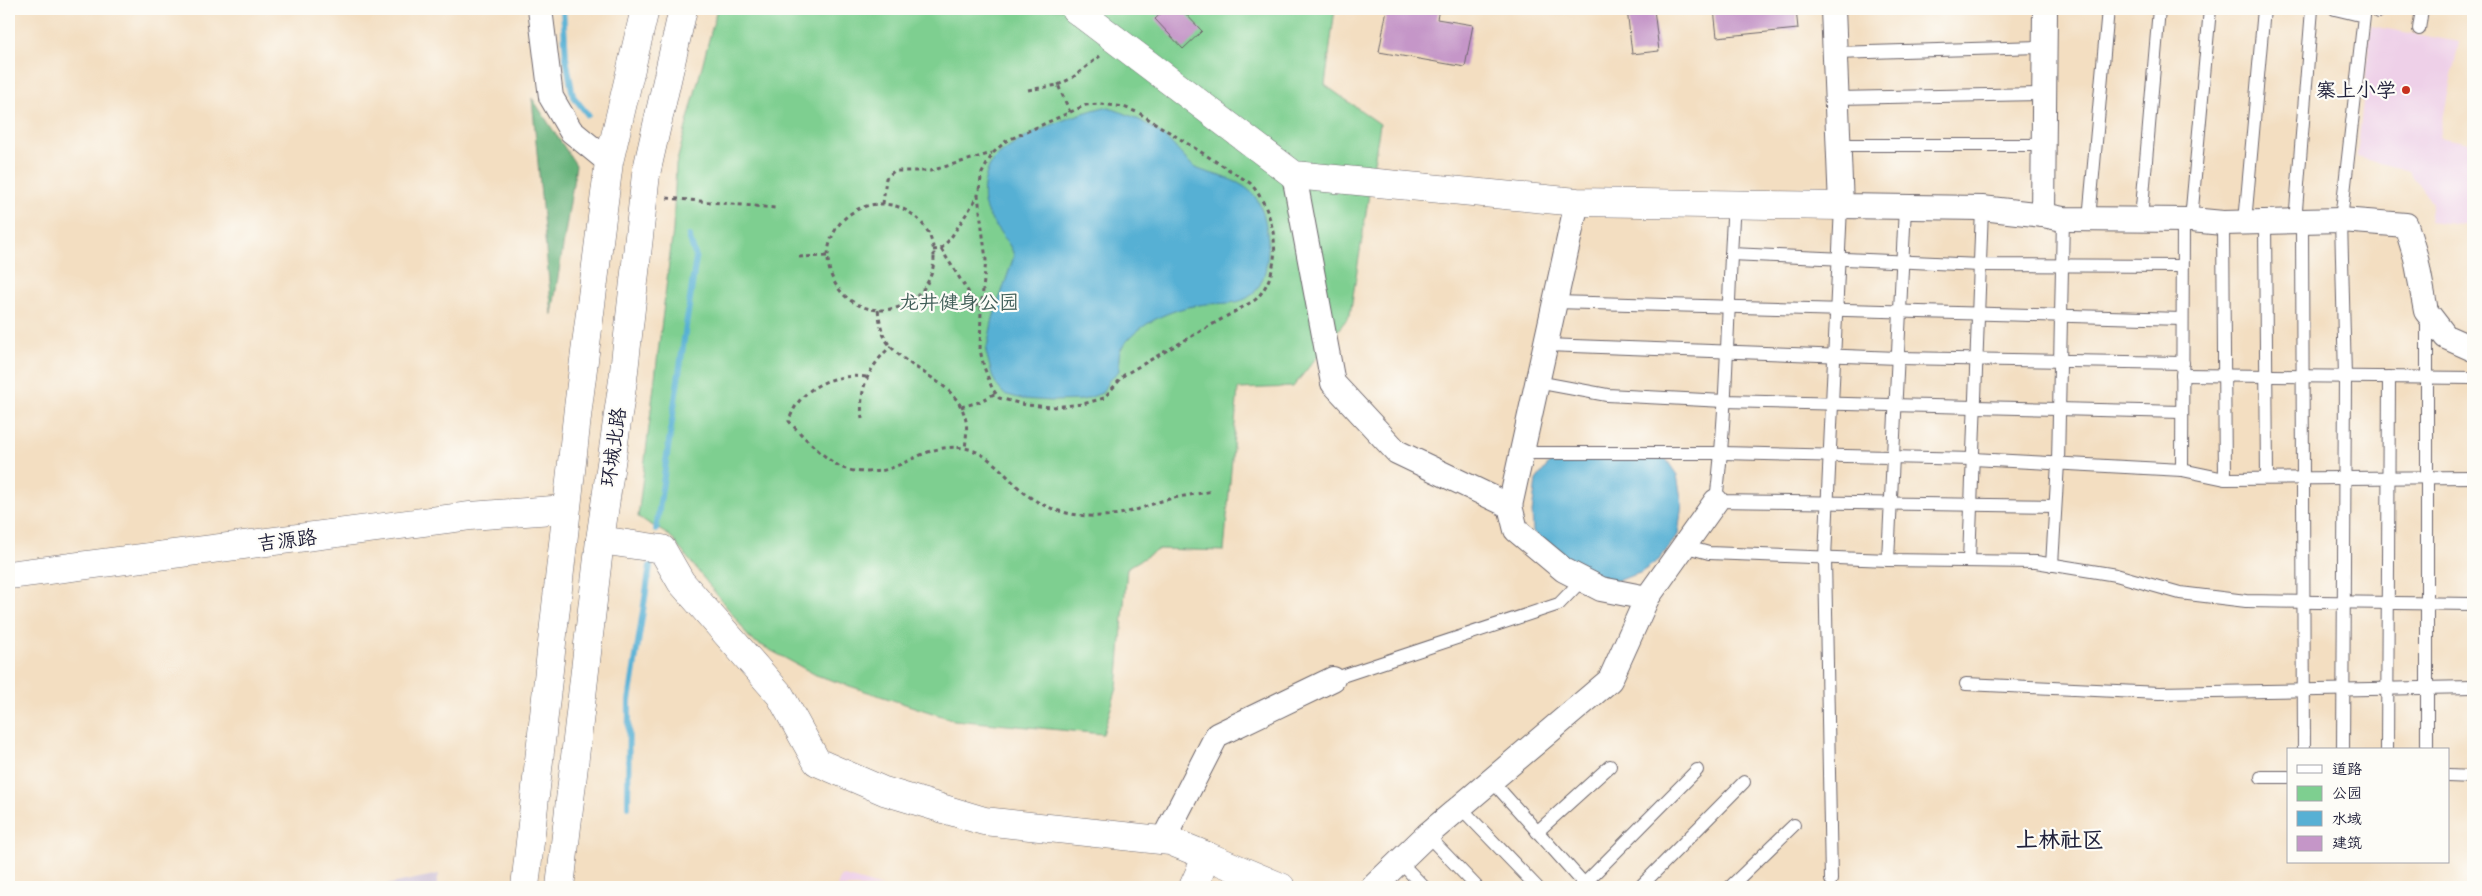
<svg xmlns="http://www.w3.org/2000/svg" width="2482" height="896" viewBox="0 0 2482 896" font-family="'Indie Flower','LXGW WenKai TC',sans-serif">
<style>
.built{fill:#eed0e8}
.industrial{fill:#ccbed4}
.green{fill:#7ecf90;stroke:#507866}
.forest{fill:#66b27a;stroke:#446a5a}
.water{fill:#57b0d4;stroke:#3c6988}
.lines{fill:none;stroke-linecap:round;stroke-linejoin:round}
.stream{stroke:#57b0d4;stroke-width:6}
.building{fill:#c596c8}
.service-casing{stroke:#6b646a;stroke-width:14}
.minor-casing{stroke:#6b646a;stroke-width:26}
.tertiary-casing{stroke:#6b646a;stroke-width:29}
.primary-casing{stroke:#6b646a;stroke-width:29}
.path{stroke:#6b646a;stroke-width:3;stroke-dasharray:4 4;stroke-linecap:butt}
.service{stroke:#fff;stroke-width:12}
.minor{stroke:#fff;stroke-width:24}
.tertiary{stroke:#fff;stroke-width:28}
.primary{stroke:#fff;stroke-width:28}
.poi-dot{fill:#c8321e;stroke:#fdfcf7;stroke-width:2}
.labels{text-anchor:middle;stroke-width:4.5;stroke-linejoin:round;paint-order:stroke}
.poi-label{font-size:20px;fill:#22223b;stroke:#fdfcf7;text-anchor:end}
.park-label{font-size:20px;fill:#425f59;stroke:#fdfcf7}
.street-label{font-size:20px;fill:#22223b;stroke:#fdfcf7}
.quarter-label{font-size:22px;font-weight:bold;fill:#22223b;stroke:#fdfcf7}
</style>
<rect width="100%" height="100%" fill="#fdfcf7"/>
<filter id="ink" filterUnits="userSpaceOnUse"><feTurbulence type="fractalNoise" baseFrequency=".02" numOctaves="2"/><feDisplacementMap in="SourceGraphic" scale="10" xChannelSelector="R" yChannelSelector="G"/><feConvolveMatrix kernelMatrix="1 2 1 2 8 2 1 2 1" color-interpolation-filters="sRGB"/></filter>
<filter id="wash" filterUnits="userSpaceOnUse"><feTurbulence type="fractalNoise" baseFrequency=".0096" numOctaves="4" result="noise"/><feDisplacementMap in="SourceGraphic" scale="20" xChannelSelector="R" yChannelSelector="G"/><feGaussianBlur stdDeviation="1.12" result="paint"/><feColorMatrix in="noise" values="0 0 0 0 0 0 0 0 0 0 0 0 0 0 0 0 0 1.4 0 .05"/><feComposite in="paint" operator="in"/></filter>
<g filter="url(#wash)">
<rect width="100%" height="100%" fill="#f3dec1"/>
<g class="built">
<polygon points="2371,26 2459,42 2439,137 2473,144 2472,226 2429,221 2432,203 2409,171 2357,157"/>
<polygon points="841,875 882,887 837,887"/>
</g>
<polygon class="industrial" points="439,874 436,887 376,887"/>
<polygon class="green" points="717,9 1335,9 1325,85 1380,124 1350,315 1293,387 1238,389 1224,551 1159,549 1127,568 1117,688 1103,734 954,720 816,675 750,639 737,620 670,536 638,517 673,230 676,165"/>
<polygon class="forest" points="532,98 576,165 552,315"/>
<g class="water">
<path d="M1105,107C1131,114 1151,124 1171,143C1179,151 1188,164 1198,169C1216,176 1235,178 1250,191C1273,211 1276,283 1247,298C1233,306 1214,302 1199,305C1171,309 1137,324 1121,349C1118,354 1119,365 1119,371L1109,380L1102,393L1083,400L1052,401L1022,399L1004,394L998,387L993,378L986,352L993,318L1014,256C1011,241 989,224 984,203C982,192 985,171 992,162C1011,139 1076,113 1105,107Z"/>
<polygon points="1664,456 1677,475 1682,504 1678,535 1659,560 1640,573 1613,582 1588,577 1533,532 1532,513 1536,480 1553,458"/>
</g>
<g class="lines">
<g class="stream">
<polyline points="563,9 566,58 573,96 588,115"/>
<polyline points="656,530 696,258 689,236"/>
<polyline points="628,806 629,701 650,566"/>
</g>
</g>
<g id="blocks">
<g class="building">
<polygon points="1166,9 1181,9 1202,31 1183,49 1155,19"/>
<polygon points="1387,9 1439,9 1437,19 1473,25 1465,67 1379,52"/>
<polygon points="1627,9 1654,9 1659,51 1632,54"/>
<polygon points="1714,9 1796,9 1798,29 1717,37"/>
</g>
</g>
</g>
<g filter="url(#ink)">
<use href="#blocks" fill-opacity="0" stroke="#6b646a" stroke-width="1"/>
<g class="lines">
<g class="service-casing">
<g id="service">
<polyline points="2335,9 2364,16 2341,220 2345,377 2343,750"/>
<polyline points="2378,12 2378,9"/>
<polyline points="2419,29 2422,9"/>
<polyline points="1835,53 2044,47"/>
<polyline points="1837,98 2044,94"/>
<polyline points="1839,145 2044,145"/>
<path d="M1734,204C1727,303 1728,403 1716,501L2055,506"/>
<polyline points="2089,219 2108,9"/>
<polyline points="2141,219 2159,9"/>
<polyline points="2191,220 2210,9"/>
<polyline points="2245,222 2264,9"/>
<polyline points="2265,222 2267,478"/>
<polyline points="2295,222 2312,9"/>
<polyline points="2302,222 2304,750"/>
<polyline points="2223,223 2225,479"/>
<polyline points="1731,254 1980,265 2182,266"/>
<polyline points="1555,302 2182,319"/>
<polyline points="2427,315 2427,750"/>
<polyline points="1546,345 1898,358 2183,363"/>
<polyline points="2182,375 2473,378"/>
<polyline points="1537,382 1607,395 1724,401 2182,412"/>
<polyline points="1522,453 1722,453 1973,459 2182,470 2225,479 2473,477"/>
<polyline points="2182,470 2183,220"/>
<polyline points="1683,546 1709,553 1888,560 2036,562 2116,575 2180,593 2246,601 2473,604"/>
<polyline points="1888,560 1905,207"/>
<polyline points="1969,561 1982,208"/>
<polyline points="2052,565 2058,463 2063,219"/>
<polyline points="1333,679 1559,604 1583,579"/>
<polyline points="1966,684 2159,693 2473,687"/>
<polyline points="2387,750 2389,377"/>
<polyline points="2448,776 2473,777"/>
<polyline points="2261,777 2288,777"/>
<polyline points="1492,781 1587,887"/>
<polyline points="1460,807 1537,887"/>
<polyline points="1537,832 1610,766"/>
<polyline points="1427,835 1477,887"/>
<polyline points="1399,861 1424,887"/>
<polyline points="1831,880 1825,558 1841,206"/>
<polyline points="1584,884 1697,770"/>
<polyline points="1640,887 1744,782"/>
<polyline points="1730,887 1794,825"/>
</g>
</g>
<g class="minor-casing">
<g id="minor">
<polyline points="540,9 551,97 571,131 609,162"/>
<polyline points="1833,9 1841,206 1982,208 2043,215 2045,9"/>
<polyline points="1294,175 1333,383 1397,452 1510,506 1516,530 1564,570 1601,589 1647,598 1610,680 1427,835 1373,887"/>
<polyline points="2043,215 2063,219 2191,220 2223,223 2341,220 2406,225 2416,258 2426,311 2446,337 2473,349"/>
<polyline points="1510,506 1577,202"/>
<polyline points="1647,598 1716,501"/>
<polyline points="1163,840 1217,735 1333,679"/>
</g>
</g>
<g class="tertiary-casing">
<g id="tertiary">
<polyline points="1075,9 1294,175 1577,202 1841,206"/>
<polyline points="600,540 662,549 681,582 780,695 817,762 884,791 984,821 1170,841 1207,856 1193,887"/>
<polyline points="9,575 470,516 566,509"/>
<polyline points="1207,856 1281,887"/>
</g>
</g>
<g class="primary-casing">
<g id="primary">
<polyline points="525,887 578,408 609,162 645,9"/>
<polyline points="560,887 600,540 623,380 646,174 683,9"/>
</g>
</g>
<g class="path">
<polyline points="1058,85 1072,78 1100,56"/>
<polyline points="1028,90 1058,85 1070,112"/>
<path d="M1101,104L1124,107L1139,113L1250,183C1277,213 1286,270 1255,300L1124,375L1104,398L1083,404L1052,407L1026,405L999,398L992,388L984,367L980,350L981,310L986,260L978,195L982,173L993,153L1006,141L1086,105Z"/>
<polyline points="667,198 775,208"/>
<polyline points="883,204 886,178 894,171 930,171 992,153"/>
<circle cx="881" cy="257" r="53"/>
<polyline points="941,249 980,310"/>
<polyline points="933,250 941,249 950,239 978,196"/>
<polyline points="799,257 829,256"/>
<path d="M878,310C880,321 881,333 888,343C909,372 955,380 965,417C968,426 966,439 965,449"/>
<path d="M866,377C834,373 799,387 789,421C799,433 829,463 843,468C855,473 876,473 888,469C916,460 930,444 964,448C990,452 1007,479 1027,495C1057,517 1097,521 1132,511C1143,508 1154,503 1165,500C1181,496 1197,494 1213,491"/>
<polyline points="961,407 979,402 996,393"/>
<path d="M862,419C859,388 868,368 891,346"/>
</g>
<use href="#service" class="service"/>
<use href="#minor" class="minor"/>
<use href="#tertiary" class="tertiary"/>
<use href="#primary" class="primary"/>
</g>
</g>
<circle class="poi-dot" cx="2406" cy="90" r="5"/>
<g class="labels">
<g class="poi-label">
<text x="2396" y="97">寨上小学</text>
</g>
<g class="park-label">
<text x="959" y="309">龙井健身公园</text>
</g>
<g class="street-label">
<text transform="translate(613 447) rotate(-82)" y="7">环城北路</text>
<text transform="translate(287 540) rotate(-7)" y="7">吉源路</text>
</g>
<g class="quarter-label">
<text x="2060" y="847">上林社区</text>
</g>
</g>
<rect width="2482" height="896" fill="none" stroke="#fdfcf7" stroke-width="30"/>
<rect x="2287" y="748" width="162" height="115" fill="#fdfcf7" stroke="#a5a5ac"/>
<rect x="2297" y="765" width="25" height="8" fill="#ffffff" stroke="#a5a5ac"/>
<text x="2332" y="774" font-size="15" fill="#22223b">道路</text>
<rect x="2297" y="786" width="25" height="15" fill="#7ecf90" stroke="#a5a5ac"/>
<text x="2332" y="798" font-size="15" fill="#22223b">公园</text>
<rect x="2297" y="811" width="25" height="15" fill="#57b0d4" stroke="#a5a5ac"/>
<text x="2332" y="824" font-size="15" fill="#22223b">水域</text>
<rect x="2297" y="836" width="25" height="15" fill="#c596c8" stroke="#a5a5ac"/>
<text x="2332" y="848" font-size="15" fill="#22223b">建筑</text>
</svg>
